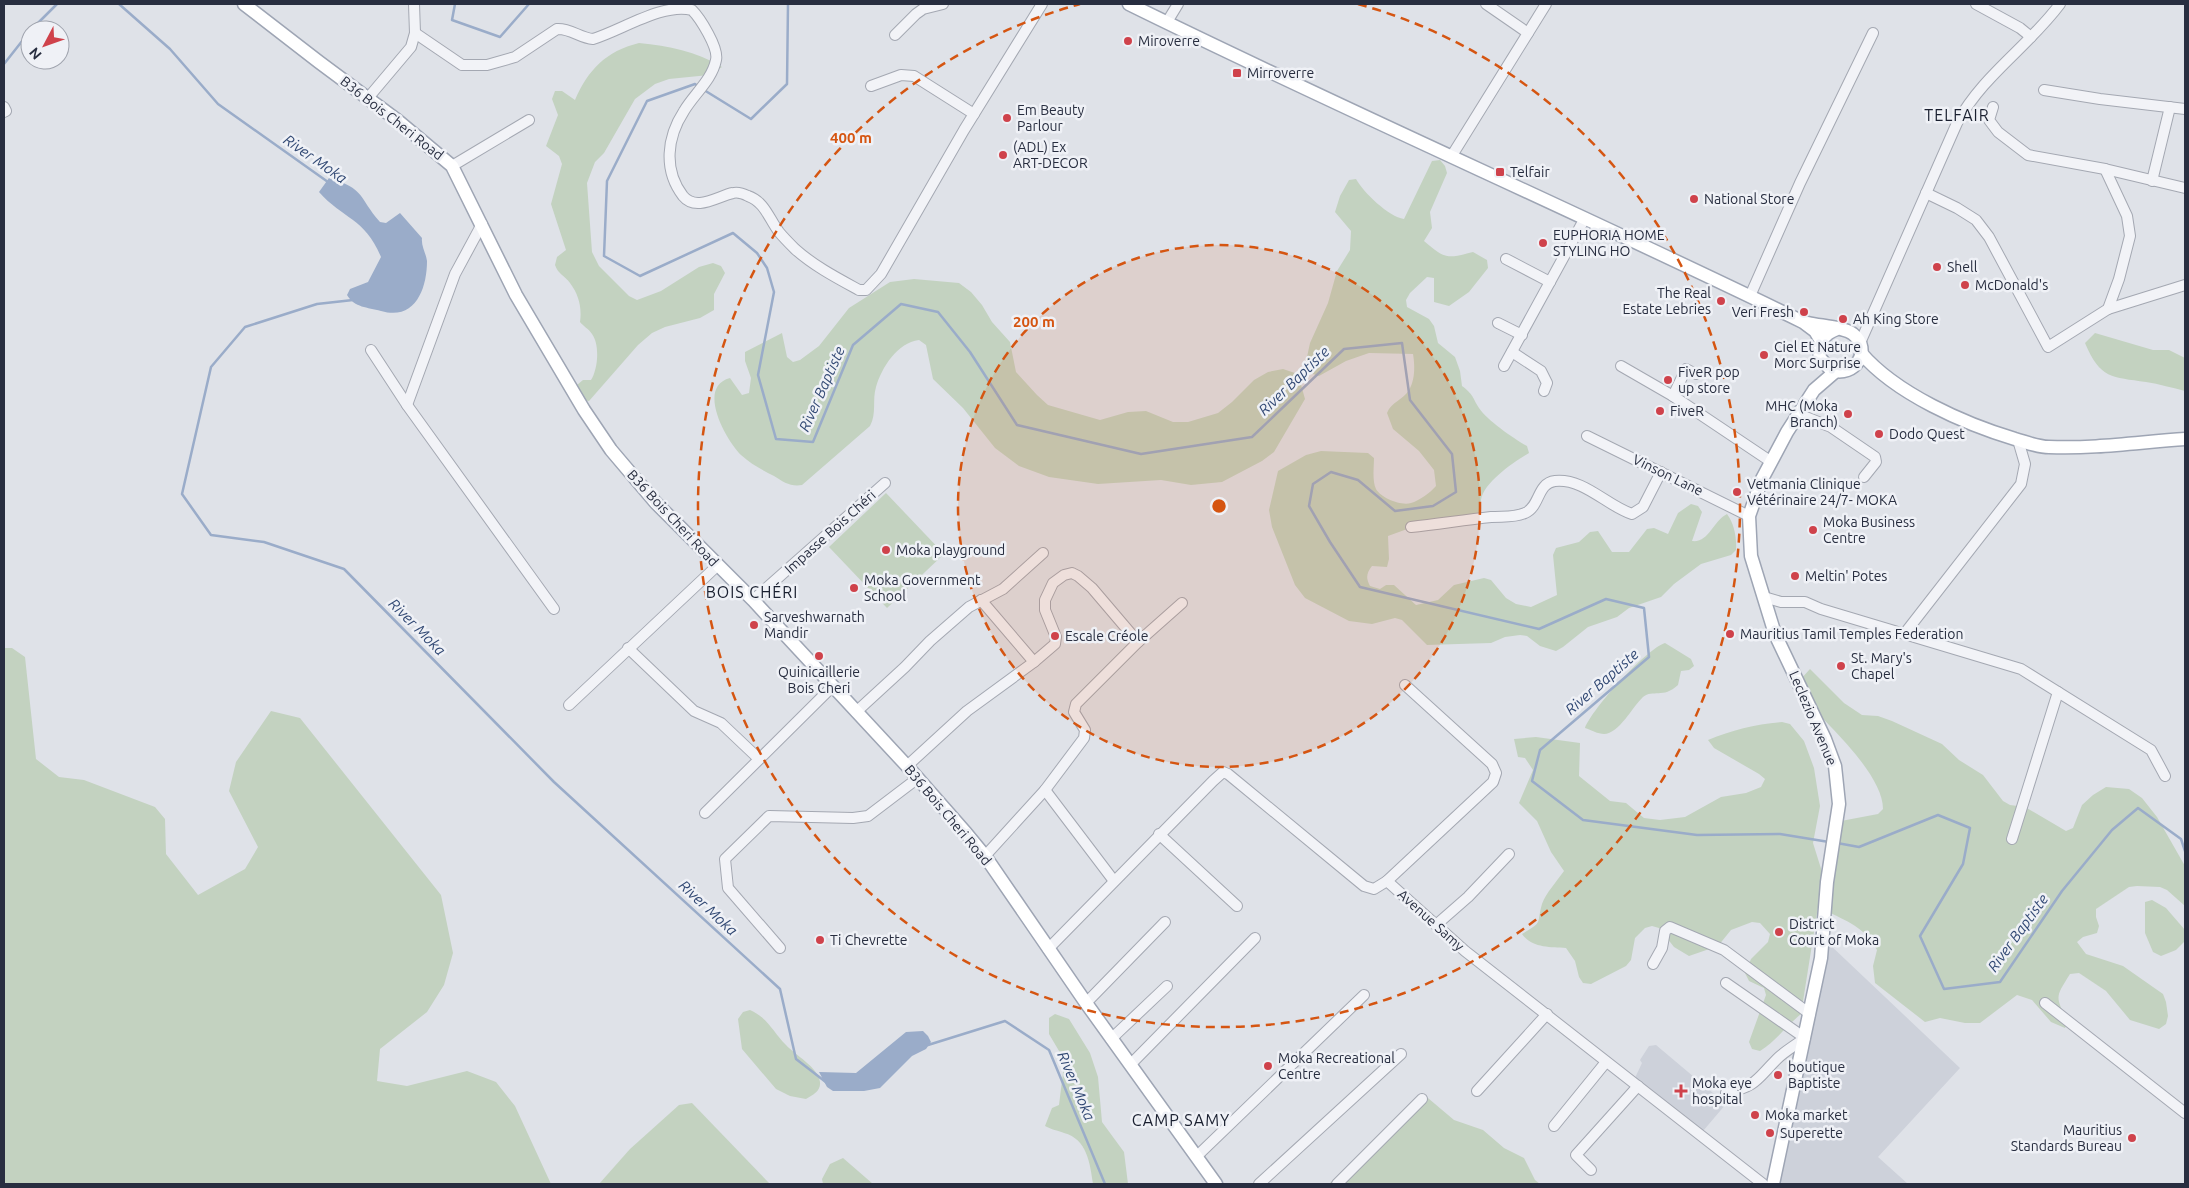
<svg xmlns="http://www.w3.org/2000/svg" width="2189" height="1188" viewBox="0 0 2189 1188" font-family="Ubuntu,sans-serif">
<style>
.built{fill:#cdd1da}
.green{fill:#c3d2c0}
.water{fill:#9aacc9}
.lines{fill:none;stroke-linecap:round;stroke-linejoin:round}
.stream{stroke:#9aacc9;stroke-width:2.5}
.minor-casing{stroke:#a4a8b2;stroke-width:12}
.major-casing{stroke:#9ea5b4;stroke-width:15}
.minor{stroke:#f2f3f7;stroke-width:10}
.major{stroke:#fff;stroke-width:12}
.ring{fill:none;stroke:#d55511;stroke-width:2.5;stroke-dasharray:9 6}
.poi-dot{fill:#cf424b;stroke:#eff1f6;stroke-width:2}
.labels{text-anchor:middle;stroke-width:5;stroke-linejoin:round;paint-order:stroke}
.poi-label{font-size:14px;fill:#282e40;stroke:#eff1f6;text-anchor:start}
.street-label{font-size:14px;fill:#282e40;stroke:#eff1f6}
.water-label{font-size:15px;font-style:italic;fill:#324974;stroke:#eff1f6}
.quarter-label{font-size:16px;letter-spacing:1px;fill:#1a2030;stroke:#eff1f6}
.centre{fill:#d55511;stroke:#eff1f6;stroke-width:2.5}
.ring-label{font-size:15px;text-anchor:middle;font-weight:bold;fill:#d55511;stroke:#eff1f6;stroke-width:5;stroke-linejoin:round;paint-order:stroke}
</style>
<rect width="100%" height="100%" fill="#dfe2e8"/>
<g class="built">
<polygon points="1828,943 1960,1068 1878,1157 1908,1184 1777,1184"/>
<polygon points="1656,1045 1726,1104 1703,1131 1635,1078 1642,1063 1640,1060 1649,1046"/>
</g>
<g class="green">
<path d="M639,43C669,46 696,51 722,67L709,75L669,79L655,84L635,99L604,153L595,162L587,183L592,252L599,266L629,296L637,300L661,291L699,267L713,263L721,266L725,273L714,294V310L700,318L665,327L652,333L638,345L589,401L582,400L577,393V385L583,380H591C598,369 600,345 592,334C589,329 583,326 580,322C582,308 579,295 570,283C565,276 558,274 555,265L557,257L566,250L551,204L562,164L559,156L546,146L558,115L552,99L555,91H562L575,100C588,70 606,51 639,43Z"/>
<path d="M1440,160L1445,166L1447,173L1430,212L1432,228L1424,241C1445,259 1447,259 1473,252L1487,260L1488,268L1469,292L1449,306L1434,302V278L1427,277L1410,293L1406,300L1407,307L1429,319L1434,326L1438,343L1455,357L1460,371L1462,386C1474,395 1472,397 1479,408C1487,420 1514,439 1527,446L1529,453C1514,462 1484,482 1481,500C1480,506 1481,513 1481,520L1410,528L1388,536L1389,559L1387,567L1372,566C1366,574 1366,578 1370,586L1380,589L1386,585H1394L1416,605L1438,600L1454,585L1484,578L1491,580L1506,598L1516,604L1531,607L1557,595L1553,555L1556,548L1579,542L1590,532L1598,531L1612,552H1629L1647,529L1654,528L1668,534L1678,513L1691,504L1698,506L1702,512L1692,541C1709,543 1713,521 1727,514C1734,523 1737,538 1736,550L1731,555L1701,564L1674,584L1661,597L1629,608L1617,617L1588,627L1563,647L1556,651L1540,646L1527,636L1520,635L1505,637L1491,643L1427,645L1402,620L1395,618L1372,624L1349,621L1305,598L1295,585L1272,527L1269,510L1278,471L1306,455L1321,451L1368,453L1374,458C1374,466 1372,481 1376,489C1381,498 1401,506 1411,503C1419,501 1431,492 1436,486L1434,470L1419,451L1393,429L1387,413C1391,402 1403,400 1409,390C1415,380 1415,366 1413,354L1369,353L1346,361L1319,376L1304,371L1310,343L1328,303L1337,271L1350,250L1351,231L1335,212L1340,196L1349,180L1356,179C1363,192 1389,217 1404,219L1432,161Z"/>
<path d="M914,279L959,283L971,292L982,305L992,322L1010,342L1016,372L1037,395L1048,405L1100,420L1128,412L1146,411L1173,422H1188L1218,413L1232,402L1254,380L1268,372L1283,369L1298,374L1305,399L1274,452L1262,461L1222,482L1191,485L1161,480L1098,484L1049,477L1019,466L995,448L963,408L933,379L926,345L919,340C897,343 882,367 876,387C872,400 877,413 870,426L802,485C791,487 783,482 774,476C762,470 751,464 741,455C726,440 696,387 730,378L742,395L749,393L751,378L745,361V352L782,333L787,357L793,362L800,360L819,346L849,308L890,282Z"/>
<path d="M2095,333L2153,350H2169L2185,358V391C2173,388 2159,384 2146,382C2112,377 2100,379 2085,343Z"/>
<polygon points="886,493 944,554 887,608 829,547"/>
<path d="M1665,643L1691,659L1694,666L1689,670L1681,671L1678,685C1663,699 1653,689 1643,697C1633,706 1619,734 1604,734C1598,734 1591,730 1585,728C1592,709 1646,649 1665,643Z"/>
<polygon points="4,648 12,648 25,657 36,759 59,777 84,780 155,807 165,819 166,854 198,895 245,869 258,847 229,791 236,762 271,711 300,718 441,895 453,953 444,985 427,1012 380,1049 377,1081 407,1086 467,1071 496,1082 515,1106 551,1184 4,1184"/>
<path d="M1810,669L1844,703L1862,715L1878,716L1892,721L1942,744L1959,760L1983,775L2003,801L2010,805L2025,807L2066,831L2073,828L2082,805L2093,795L2106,787L2129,789L2142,798L2157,817L2185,866V906L2167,890L2160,887L2137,886L2129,887L2096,909V917L2099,926L2097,933L2083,937L2077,942L2086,954L2123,966L2163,994L2166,1002L2168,1016L2166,1024L2159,1029L2130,1020L2106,991L2079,973L2070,974C2055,998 2055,996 2068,1022L2065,1028L2051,1022L2032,1000L2017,995L1980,1023H1965L1940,1018L1925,1022L1875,983L1873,966L1877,950C1864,926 1847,922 1825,910L1841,821L1878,814L1883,809C1883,773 1824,721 1799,694L1800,680Z"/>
<path d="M1782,722L1790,724L1804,741L1814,768L1820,806L1813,843L1823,875L1801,1014C1786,1026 1776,1041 1760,1051L1752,1049L1749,1042L1766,995L1764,988L1749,981L1745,973L1751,959L1768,942L1770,934L1760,923L1752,922L1731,930L1718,946L1689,956L1674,947L1659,928L1652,926L1645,928L1635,938L1631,960L1626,966L1591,984L1583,983L1579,977L1575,961L1566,948C1550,947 1532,948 1522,934C1544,921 1536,925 1542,904C1546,893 1557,881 1564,871L1551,852L1537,821L1519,803L1533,770L1525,758L1518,757L1514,739L1536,737L1580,743L1579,776L1610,801L1626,803L1644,818L1660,820L1685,817L1721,797L1746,793L1761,787L1765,779L1759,774L1714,748L1708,740C1732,730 1756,724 1782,722Z"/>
<polygon points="2152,900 2166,908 2185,930 2185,941 2176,950 2161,956 2153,952 2145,933 2145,902"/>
<path d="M750,1010C768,1018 773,1032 786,1045C795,1055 818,1067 820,1082C821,1091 813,1095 806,1099L790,1096L776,1089L742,1049L738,1019L743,1012Z"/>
<path d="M1055,1014L1069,1019L1090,1053L1098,1077L1102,1122L1124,1152L1128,1184H1093C1090,1163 1087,1139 1064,1133C1057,1130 1052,1130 1045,1126L1052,1108L1059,1105L1064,1065L1062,1056L1049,1034V1018Z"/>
<polygon points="1422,1093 1454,1120 1483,1130 1504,1148 1524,1158 1535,1180 1540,1184 1329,1184"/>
<polygon points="692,1103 770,1184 599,1184 630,1149 679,1105"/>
<polygon points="843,1158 873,1184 823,1184 822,1179 830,1164"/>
</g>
<g class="water">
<path d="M329,178C366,189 358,197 380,222L386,223L400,213L422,238C421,246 426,253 427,261C427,289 415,321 381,311C367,307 355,308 347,295L350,289L368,282L381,257C365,218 343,219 319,192Z"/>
<polygon points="923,1031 928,1036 931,1042 926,1049 912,1056 880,1088 864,1091 833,1091 827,1087 819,1072 856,1073 906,1032"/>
</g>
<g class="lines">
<g class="stream">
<polyline points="119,4 170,49 218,104 328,182"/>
<polyline points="455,4 452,20 500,37 529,4"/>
<polyline points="31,30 57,4"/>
<polyline points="4,64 30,31"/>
<polyline points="699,87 695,84 647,101 607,181 604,256 640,276 733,233 757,253 767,268 774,292 758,375 776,439 813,442 853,345 901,304 938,312 970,352 1017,425 1141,454 1252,437 1344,349 1402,343 1410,400 1452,454 1456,492 1433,506 1395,511 1358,480 1331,472 1313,484 1309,506 1330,542 1360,587 1539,629 1606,599 1644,608 1649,657 1540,750 1532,781 1583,820 1697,835 1780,834 1829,842"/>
<polyline points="704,90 751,119 787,84 788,4"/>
<polyline points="353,300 317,304 245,327 211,367 182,494 211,535 264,542 344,569 554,782 780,989 796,1059 827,1083"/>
<polyline points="1837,843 1859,847 1938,815 1970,828 1963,864 1920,936 1944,989 2000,982 2062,891 2112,830 2138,808 2181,839 2185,851"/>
<polyline points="928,1045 1005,1021 1049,1050 1105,1184"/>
</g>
<g class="minor-casing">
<g id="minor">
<polyline points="1486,4 1528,33"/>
<polyline points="1976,4 2020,28 2031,37"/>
<polyline points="1167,22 1178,4"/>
<path d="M415,33L462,65H487L515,57L557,29C570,28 580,38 593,39C620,31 664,2 692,10C700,18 719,48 716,60C712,80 694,94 684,111C667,137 663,170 683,196C696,212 718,196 733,193C737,192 744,194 748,196C765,202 769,219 779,232C784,238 790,244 795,249C814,266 837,278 859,290H866L881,274L964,130L1042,4"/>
<polyline points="895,35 916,14 923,9 943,4"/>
<polyline points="871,86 901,75 914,76 974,114"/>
<polyline points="2044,90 2100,99 2185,109"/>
<polyline points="368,98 411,47 415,33 414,4"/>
<polyline points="4,107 6,111 4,112"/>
<polyline points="1993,107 1989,120 1998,132 2028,155 2105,169 2185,188"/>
<polyline points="1451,157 1546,4"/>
<polyline points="452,166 529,120"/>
<polyline points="2152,181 2170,107"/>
<polyline points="1926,193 1957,208 1976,220 1989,237 2048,347 2108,309 2119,279 2130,236 2127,216 2105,169"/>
<polyline points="1506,259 1550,282"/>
<polyline points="1750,296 1800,183 1873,33"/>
<polyline points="2108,309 2185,285"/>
<polyline points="1498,323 1522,335"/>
<path d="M1860,343L1957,123C1983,75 2028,47 2060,4"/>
<polyline points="371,350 407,405 554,609"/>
<polyline points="1512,352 1541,371 1547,383 1544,391"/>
<polyline points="1504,366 1585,218"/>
<polyline points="1621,366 1673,396 1770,461"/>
<polyline points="1673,396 1686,369 1696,374"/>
<polyline points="407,405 455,274 482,224"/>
<polyline points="1798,414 1831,427 1875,457 1876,462 1864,477"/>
<polyline points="1587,436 1749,516"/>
<path d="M1411,527C1438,524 1464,520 1491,517C1503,516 1514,518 1525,513C1540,507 1537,483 1555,481C1584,478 1607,506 1632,514L1643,507L1661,472"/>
<polyline points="1764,597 1781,602 1805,602 1821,609 2021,669 2151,750 2165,776"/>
<polyline points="753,600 885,483"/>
<polyline points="981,600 1034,662"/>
<polyline points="1905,633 2021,484 2025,464 2018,440"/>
<polyline points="628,648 694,711 721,723 759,759"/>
<polyline points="569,705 718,565"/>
<polyline points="856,712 905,667 930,641 969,607 1003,589 1043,553"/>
<polyline points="907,766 967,711 1034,662 1055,644 1056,637 1045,610 1045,600 1053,583 1064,575 1072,573 1078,576 1092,588 1138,642"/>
<polyline points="1045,790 1114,881"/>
<polyline points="705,813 832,687"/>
<polyline points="1159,834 1237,906"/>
<polyline points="2012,839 2058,692"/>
<polyline points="985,856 1045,790 1084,738 1085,730 1074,712 1076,704 1138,642 1182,603"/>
<polyline points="1387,881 1493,782 1496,773 1492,764 1405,685"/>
<polyline points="1436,925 1468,897 1509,854"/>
<polyline points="780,948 728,888 725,859 769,816 853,818 868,816 918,778"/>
<polyline points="1048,949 1213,781 1223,772 1228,774 1364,886 1374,889 1387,881 1465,951 1763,1184"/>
<polyline points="1653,964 1662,948 1665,931 1670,927 1724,950 1810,1014"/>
<path d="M1726,983L1805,1038C1796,1045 1785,1051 1777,1059C1756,1080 1757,1086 1726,1093"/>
<polyline points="1086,1003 1165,922"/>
<polyline points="2045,1003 2185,1113"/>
<polyline points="1111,1039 1167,986"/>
<polyline points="1130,1065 1255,938"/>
<polyline points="1477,1091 1547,1014"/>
<polyline points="1554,1126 1606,1062"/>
<polyline points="1196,1157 1364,995"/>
<polyline points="1591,1170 1576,1155 1638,1086"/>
<polyline points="1259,1184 1401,1054"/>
<polyline points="1337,1184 1422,1099"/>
</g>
</g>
<g class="major-casing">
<g id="major">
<polyline points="244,4 319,62 397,120 452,166 516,295 584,410 611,450 656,503 753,600 907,766 966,833 985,856 1086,1003 1216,1184"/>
<path d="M1129,4C1352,114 1580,213 1803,322L1815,331L1821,341"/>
<path d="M1808,323C1820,326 1845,327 1853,334C1873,350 1855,378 1831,370L1820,358C1817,344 1823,334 1837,329"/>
<path d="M1861,353C1896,394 1965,424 2015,439C2026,442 2037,447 2049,447C2094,449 2140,442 2185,439"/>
<polyline points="1773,1184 1821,958 1827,882 1839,804 1835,766 1825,739 1775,634 1751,556 1749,516 1762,479 1787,432 1814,390 1836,371"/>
</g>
</g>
<use href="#minor" class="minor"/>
<use href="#major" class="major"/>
</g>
<circle cx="1219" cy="506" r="261" fill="#d55511" fill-opacity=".12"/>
<g class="ring">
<circle cx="1219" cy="506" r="261"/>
<path d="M1358 4A521 521 0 1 1 1080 4"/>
</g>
<g class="poi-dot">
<circle cx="1128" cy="41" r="5"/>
<rect x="1232" y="68" width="10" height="10" rx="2.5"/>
<circle cx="1007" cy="118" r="5"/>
<circle cx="1003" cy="155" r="5"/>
<rect x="1495" y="167" width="10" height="10" rx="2.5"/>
<circle cx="1694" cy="199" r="5"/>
<circle cx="1543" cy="243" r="5"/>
<circle cx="1937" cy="267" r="5"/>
<circle cx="1965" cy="285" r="5"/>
<circle cx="1721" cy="301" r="5"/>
<circle cx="1804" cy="312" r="5"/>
<circle cx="1843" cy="319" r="5"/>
<circle cx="1764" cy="355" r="5"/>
<circle cx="1668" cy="380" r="5"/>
<circle cx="1660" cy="411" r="5"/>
<circle cx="1848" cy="414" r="5"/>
<circle cx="1879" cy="434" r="5"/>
<circle cx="1737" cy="492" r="5"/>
<circle cx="1813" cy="530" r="5"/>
<circle cx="886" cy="550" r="5"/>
<circle cx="1795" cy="576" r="5"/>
<circle cx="854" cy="588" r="5"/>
<circle cx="754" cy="625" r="5"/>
<circle cx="1730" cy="634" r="5"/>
<circle cx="1055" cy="636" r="5"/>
<circle cx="819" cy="656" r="5"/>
<circle cx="1841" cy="666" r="5"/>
<circle cx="1779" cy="932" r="5"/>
<circle cx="820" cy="940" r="5"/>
<circle cx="1268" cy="1066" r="5"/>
<circle cx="1778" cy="1075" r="5"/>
<path d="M1678.5 1083.5h5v5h5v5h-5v5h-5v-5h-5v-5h5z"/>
<circle cx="1755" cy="1115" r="5"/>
<circle cx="1770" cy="1133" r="5"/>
<circle cx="2132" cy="1138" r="5"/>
</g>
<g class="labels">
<g class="poi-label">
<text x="1138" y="46">Miroverre</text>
<text x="1247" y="78">Mirroverre</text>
<text x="1017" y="115">Em Beauty<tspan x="1017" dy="16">Parlour</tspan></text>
<text x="1013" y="152">(ADL) Ex<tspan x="1013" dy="16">ART-DECOR</tspan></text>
<text x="1510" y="177">Telfair</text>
<text x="1704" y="204">National Store</text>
<text x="1553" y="240">EUPHORIA HOME<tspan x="1553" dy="16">STYLING HO</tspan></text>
<text x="1947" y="272">Shell</text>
<text x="1975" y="290">McDonald's</text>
<text x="1711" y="298" text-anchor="end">The Real<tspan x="1711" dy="16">Estate Lebries</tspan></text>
<text x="1794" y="317" text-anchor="end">Veri Fresh</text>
<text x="1853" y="324">Ah King Store</text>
<text x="1774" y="352">Ciel Et Nature<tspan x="1774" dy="16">Morc Surprise</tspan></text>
<text x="1678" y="377">FiveR pop<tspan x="1678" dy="16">up store</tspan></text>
<text x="1838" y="411" text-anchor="end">MHC (Moka<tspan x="1838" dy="16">Branch)</tspan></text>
<text x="1670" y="416">FiveR</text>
<text x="1889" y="439">Dodo Quest</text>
<text x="1747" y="489">Vetmania Clinique<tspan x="1747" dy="16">Vétérinaire 24/7- MOKA</tspan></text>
<text x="1823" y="527">Moka Business<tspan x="1823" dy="16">Centre</tspan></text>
<text x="896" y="555">Moka playground</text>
<text x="1805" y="581">Meltin' Potes</text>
<text x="864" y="585">Moka Government<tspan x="864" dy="16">School</tspan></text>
<text x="764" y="622">Sarveshwarnath<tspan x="764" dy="16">Mandir</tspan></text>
<text x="1740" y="639">Mauritius Tamil Temples Federation</text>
<text x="1065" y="641">Escale Créole</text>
<text x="1851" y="663">St. Mary's<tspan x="1851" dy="16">Chapel</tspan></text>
<text x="819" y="677" text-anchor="middle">Quinicaillerie<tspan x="819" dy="16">Bois Cheri</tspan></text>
<text x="1789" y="929">District<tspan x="1789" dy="16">Court of Moka</tspan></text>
<text x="830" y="945">Ti Chevrette</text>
<text x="1278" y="1063">Moka Recreational<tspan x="1278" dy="16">Centre</tspan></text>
<text x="1788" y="1072">boutique<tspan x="1788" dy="16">Baptiste</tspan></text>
<text x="1692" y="1088">Moka eye<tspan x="1692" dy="16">hospital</tspan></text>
<text x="1765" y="1120">Moka market</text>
<text x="2122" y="1135" text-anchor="end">Mauritius<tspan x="2122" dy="16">Standards Bureau</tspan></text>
<text x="1780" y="1138">Superette</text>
</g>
<g class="street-label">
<text transform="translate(392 118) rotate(38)" y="5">B36 Bois Cheri Road</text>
<text transform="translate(1668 475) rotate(26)" y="5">Vinson Lane</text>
<text transform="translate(673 518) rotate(47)" y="5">B36 Bois Cheri Road</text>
<text transform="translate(830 532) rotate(-42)" y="5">Impasse Bois Chéri</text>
<text transform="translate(1813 718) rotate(67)" y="5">Leclezio Avenue</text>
<text transform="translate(948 815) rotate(50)" y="5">B36 Bois Cheri Road</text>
<text transform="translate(1431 920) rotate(42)" y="5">Avenue Samy</text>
</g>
<g class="water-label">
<text transform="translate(315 159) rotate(35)" y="5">River Moka</text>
<text transform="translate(1294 381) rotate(-44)" y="5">River Baptiste</text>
<text transform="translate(822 389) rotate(-66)" y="5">River Baptiste</text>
<text transform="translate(417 627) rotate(45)" y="5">River Moka</text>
<text transform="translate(1602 682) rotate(-41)" y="5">River Baptiste</text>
<text transform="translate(708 908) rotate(43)" y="5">River Moka</text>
<text transform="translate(2018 933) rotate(-54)" y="5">River Baptiste</text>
<text transform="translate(1076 1086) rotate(67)" y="5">River Moka</text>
</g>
<g class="quarter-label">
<text x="1957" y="121">TELFAIR</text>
<text x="752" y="598">BOIS CHÉRI</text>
<text x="1181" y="1126">CAMP SAMY</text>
</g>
</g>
<circle cx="1219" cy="506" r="8" class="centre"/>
<g class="ring-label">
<text x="851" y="143">400 m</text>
<text x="1034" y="327">200 m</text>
</g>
<rect width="2189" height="1188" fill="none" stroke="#282e40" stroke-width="10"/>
<g transform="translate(45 45) rotate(229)"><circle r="24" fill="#eff1f6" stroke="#9fa3ad"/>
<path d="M0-4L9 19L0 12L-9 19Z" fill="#cf424b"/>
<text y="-8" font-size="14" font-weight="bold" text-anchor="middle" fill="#282e40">N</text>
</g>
</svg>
